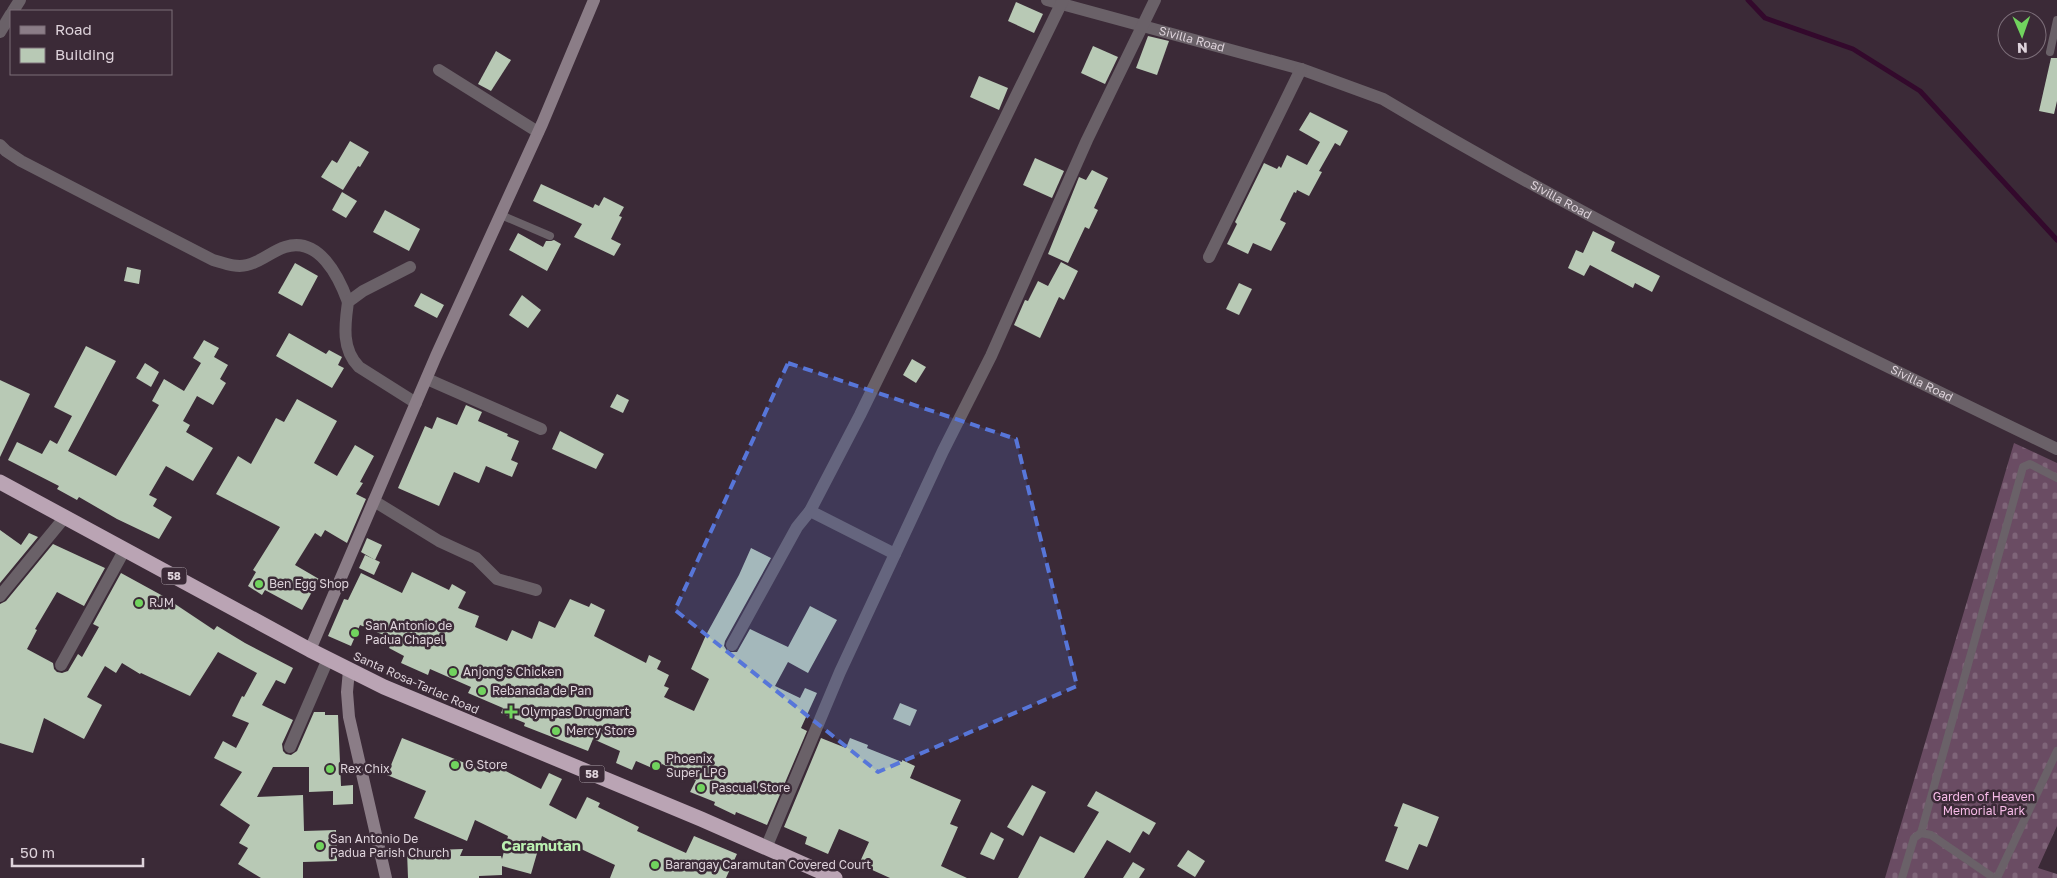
<svg xmlns="http://www.w3.org/2000/svg" width="2057" height="878" viewBox="0 0 2057 878" font-family="'Golos Text',sans-serif">
<style>
.cemetery{fill:url(#cemetery-stones)}
.lines{fill:none;stroke-linecap:round;stroke-linejoin:round}
.stream{stroke:#33092c;stroke-width:5}
.building{fill:#b8c9b5}
.lane{stroke:#6a6168;stroke-width:8}
.street{stroke:#6a6168;stroke-width:12}
.secondary{stroke:#8b7d87;stroke-width:12}
.highway{stroke:#baa4b4;stroke-width:15}
.marked{fill:#5776d9;fill-opacity:0.2;stroke:#5776d9;stroke-width:4;stroke-dasharray:10 6;stroke-linejoin:round}
.poi-dot{fill:#71d35e;stroke:#3b2a37;stroke-width:2}
.labels{text-anchor:middle;stroke-width:5;stroke-linejoin:round;paint-order:stroke}
.shield{fill:#3b2a37;stroke:#ada0aa;stroke-width:1}
.shield-label{font-size:11px;font-weight:bold;fill:#ded3db}
.street-label{font-size:12px;fill:#ded3db;stroke:#3b2a37}
.poi-label{font-size:12px;fill:#ded3db;stroke:#3b2a37;text-anchor:start}
.park-label{font-size:12px;fill:#f7bbe8;stroke:#3b2a37}
.quarter-label{font-size:15px;font-weight:bold;fill:#bbf0b1;stroke:#3b2a37}
</style>
<defs>
<pattern id="cemetery-stones" width="16" height="16" patternUnits="userSpaceOnUse" patternTransform="scale(1.25)"><rect width="16" height="16" fill="#6a4c63"/><path d="M2 7V4a2 2 0 0 1 4 0v3zM10 15v-3a2 2 0 0 1 4 0v3z" fill="#7f6579"/></pattern>
</defs>
<rect width="100%" height="100%" fill="#3b2a37"/>
<polygon class="cemetery" points="2014,443 2057,463 2057,826 2038,868 2057,874 2057,878 1885,878"/>
<g class="lines">
<polyline class="stream" points="1748,0 1765,18 1853,49 1920,91 2057,240"/>
</g>
<g class="building">
<polygon points="1016,2 1043,14 1034,33 1008,21"/>
<polygon points="1148,36 1169,41 1157,75 1136,68"/>
<polygon points="1093,46 1118,57 1105,84 1081,73"/>
<polygon points="496,51 511,60 491,91 478,84"/>
<polygon points="2051,58 2057,58 2057,101 2054,114 2039,111"/>
<polygon points="979,76 1008,88 999,110 970,97"/>
<polygon points="1310,112 1348,131 1340,146 1335,143 1319,171 1322,172 1309,196 1297,190 1296,193 1294,192 1280,220 1286,223 1271,251 1253,243 1248,254 1227,244 1237,224 1235,222 1264,163 1277,169 1279,166 1281,168 1287,155 1307,165 1320,142 1299,130"/>
<polygon points="350,141 369,152 360,167 358,166 343,190 321,177 332,160 337,163"/>
<polygon points="1035,158 1064,171 1052,198 1023,185"/>
<polygon points="1092,170 1108,178 1094,208 1098,210 1089,229 1085,227 1068,263 1048,254 1079,177 1086,180"/>
<polygon points="541,184 593,208 595,204 599,206 604,197 624,207 619,216 622,217 611,239 621,244 614,256 574,237 582,224 533,201"/>
<polygon points="342,192 357,201 346,218 332,210"/>
<polygon points="385,210 420,229 409,251 373,232"/>
<polygon points="1593,231 1615,242 1611,251 1660,276 1652,292 1635,283 1633,288 1590,265 1584,276 1568,268 1576,250 1583,253"/>
<polygon points="518,233 543,247 546,241 551,241 554,240 561,244 547,271 509,250"/>
<polygon points="1061,262 1078,271 1064,300 1059,297 1040,338 1014,325 1025,300 1028,301 1038,281 1048,286"/>
<polygon points="295,263 318,276 302,306 278,293"/>
<polygon points="127,267 141,270 139,284 124,281"/>
<polygon points="1239,283 1252,289 1239,315 1226,309"/>
<polygon points="421,293 444,305 437,318 414,306"/>
<polygon points="522,295 541,310 528,328 509,315"/>
<polygon points="289,333 326,354 329,350 342,357 338,365 344,368 332,388 276,356"/>
<polygon points="204,340 219,348 214,357 228,365 220,379 226,383 213,405 197,396 183,421 190,425 186,432 213,448 193,481 166,466 149,495 157,499 153,506 172,517 159,539 117,519 79,497 77,500 57,489 59,486 8,460 17,442 42,454 50,440 57,444 72,416 54,407 86,346 116,361 68,451 116,476 159,405 152,401 164,379 184,391 201,363 193,358"/>
<polygon points="912,359 926,367 916,383 903,375"/>
<polygon points="145,363 159,372 151,387 136,378"/>
<polygon points="0,380 30,394 0,457"/>
<polygon points="617,394 629,400 623,413 610,407"/>
<polygon points="297,399 337,421 314,463 337,476 355,445 374,456 360,482 363,483 356,494 366,499 347,543 325,530 321,537 315,533 295,565 319,579 302,610 265,590 262,595 248,586 256,572 253,570 280,527 216,494 238,456 251,464 276,418 284,422"/>
<polygon points="466,405 482,412 478,421 508,434 507,436 519,441 511,460 518,463 512,477 486,466 479,483 454,472 439,506 398,488 425,426 432,429 437,417 457,425"/>
<polygon points="560,431 604,454 596,469 552,449"/>
<polygon points="0,530 21,545 29,533 38,537 0,583"/>
<polygon points="367,538 382,545 375,560 361,552"/>
<polygon points="53,544 105,568 84,606 57,592 35,629 37,630 27,649 53,663 54,669 57,672 62,673 68,671 78,654 82,657 99,627 93,624 121,573 163,596 214,630 217,626 245,643 293,668 285,684 276,680 262,705 293,720 282,744 283,751 286,754 291,755 297,751 314,712 325,712 325,715 338,715 341,786 353,785 353,804 333,805 333,791 309,792 309,767 273,767 257,797 303,795 304,831 336,830 337,861 303,862 303,878 261,878 238,864 248,848 239,843 250,825 220,805 242,772 214,758 223,741 236,748 249,723 232,716 242,696 244,697 257,673 218,652 190,696 141,673 140,674 122,663 116,673 105,666 87,697 102,705 84,739 44,718 33,753 0,743 0,604 6,601"/>
<polygon points="751,548 771,558 725,641 724,646 728,652 737,652 750,629 788,647 810,606 837,620 808,673 788,662 775,686 800,698 805,688 817,693 801,728 807,731 767,825 736,812 735,815 714,805 715,802 690,792 696,780 662,764 659,771 636,761 632,770 616,763 620,751 593,739 588,751 524,726 525,723 501,713 503,708 468,693 471,687 430,669 428,675 401,663 404,656 389,648 393,639 360,625 351,646 328,636 344,599 348,600 361,573 402,593 412,572 449,590 452,584 466,592 458,608 479,616 475,627 507,641 512,630 532,639 539,621 555,628 570,599 589,607 591,603 605,610 594,636 646,663 649,655 661,661 657,669 669,675 664,686 669,688 664,697 694,711 709,679 691,669 706,635 739,575"/>
<polygon points="365,555 380,562 374,575 359,568"/>
<polygon points="900,703 917,710 910,726 893,719"/>
<polygon points="402,738 490,773 494,765 541,789 549,773 562,779 549,805 576,819 587,797 600,803 598,807 639,827 637,831 686,853 694,836 737,854 726,878 610,878 615,865 562,840 559,845 542,836 531,874 502,866 502,875 479,876 479,878 408,878 407,851 463,849 460,856 501,856 502,859 508,836 475,820 467,841 414,818 426,791 387,775"/>
<polygon points="821,738 846,748 850,738 868,745 867,748 902,762 902,760 915,766 910,778 961,800 950,824 958,827 941,866 967,878 890,878 859,864 869,842 839,829 828,854 805,844 807,837 784,827"/>
<polygon points="1032,785 1046,792 1023,836 1007,827"/>
<polygon points="1096,791 1156,823 1149,835 1143,831 1130,853 1107,840 1084,878 1018,878 1040,836 1074,853 1099,812 1087,806"/>
<polygon points="1403,803 1439,817 1427,847 1419,844 1408,870 1385,861 1398,827 1394,826"/>
<polygon points="991,832 1004,839 994,860 980,854"/>
<polygon points="1188,850 1205,861 1195,877 1177,866"/>
<polygon points="1133,862 1145,869 1139,878 1123,878"/>
</g>
<g class="lines">
<g class="lane">
<polyline points="2050,52 2057,20"/>
<polyline points="501,215 550,236"/>
<polyline points="1921,833 2023,467 2030,464 2057,478"/>
<polyline points="1902,878 1914,838 1921,833 1931,835 1994,878"/>
<polyline points="1997,878 2057,751"/>
</g>
<g class="street">
<path id="s1" d="M1047,0L1301,69L1383,99C1601,229 1829,339 2057,449"/>
<polyline points="13,11 20,0"/>
<polyline points="0,32 11,14"/>
<polyline points="439,70 538,132"/>
<path d="M0,145L6,151L21,161L213,260C224,263 236,268 247,265C261,262 272,251 285,247C319,236 339,277 348,302"/>
<polyline points="1209,257 1301,69"/>
<path d="M410,267L363,291L348,302C345,324 341,349 359,367L416,403"/>
<polyline points="427,379 541,429"/>
<polyline points="374,501 439,541 476,558 497,579 536,590"/>
<polyline points="810,511 860,415 1063,0"/>
<polyline points="0,596 65,517"/>
<polyline points="732,645 797,527 810,511 895,554"/>
<polyline points="61,665 125,549"/>
<polyline points="290,747 328,659"/>
<polyline points="766,848 840,672 943,451 991,356 1087,140 1155,0"/>
</g>
<g class="secondary">
<polyline points="310,650 436,356 542,124 594,0"/>
<polyline points="349,670 347,692 349,717 386,878"/>
</g>
<polyline class="highway" points="0,482 310,650 384,687 701,819 835,878"/>
</g>
<path class="marked" d="M788,363L1016,439L1077,686L878,772L675,610Z"/>
<g class="poi-dot">
<circle cx="259" cy="584" r="5"/>
<circle cx="139" cy="603" r="5"/>
<circle cx="355" cy="633" r="5"/>
<circle cx="453" cy="672" r="5"/>
<circle cx="482" cy="691" r="5"/>
<path d="M508.5 704.5h5v5h5v5h-5v5h-5v-5h-5v-5h5z"/>
<circle cx="556" cy="731" r="5"/>
<circle cx="455" cy="765" r="5"/>
<circle cx="656" cy="766" r="5"/>
<circle cx="330" cy="769" r="5"/>
<circle cx="701" cy="788" r="5"/>
<circle cx="320" cy="846" r="5"/>
<circle cx="655" cy="865" r="5"/>
</g>
<g class="labels">
<g class="shield">
<rect x="161.5" y="567.5" width="25" height="17" rx="4"/>
<rect x="579.5" y="765.5" width="25" height="17" rx="4"/>
</g>
<g class="shield-label">
<text x="174" y="580">58</text>
<text x="592" y="778">58</text>
</g>
<g class="street-label">
<text dy="4" stroke="none"><textPath href="#s1" startOffset="150">Sivilla Road</textPath></text>
<text dy="4" stroke="none"><textPath href="#s1" startOffset="555">Sivilla Road</textPath></text>
<text dy="4" stroke="none"><textPath href="#s1" startOffset="960">Sivilla Road</textPath></text>
<text transform="translate(416 683) rotate(24)" y="4">Santa Rosa-Tarlac Road</text>
</g>
<g class="poi-label">
<text x="269" y="588">Ben Egg Shop</text>
<text x="149" y="607">RJM</text>
<text x="365" y="630">San Antonio de<tspan x="365" dy="14">Padua Chapel</tspan></text>
<text x="463" y="676">Anjong's Chicken</text>
<text x="492" y="695">Rebanada de Pan</text>
<text x="521" y="716">Olympas Drugmart</text>
<text x="566" y="735">Mercy Store</text>
<text x="666" y="763">Phoenix<tspan x="666" dy="14">Super LPG</tspan></text>
<text x="465" y="769">G Store</text>
<text x="340" y="773">Rex Chix</text>
<text x="711" y="792">Pascual Store</text>
<text x="330" y="843">San Antonio De<tspan x="330" dy="14">Padua Parish Church</tspan></text>
<text x="665" y="869">Barangay Caramutan Covered Court</text>
</g>
<g class="park-label">
<text x="1984" y="801">Garden of Heaven<tspan x="1984" dy="14">Memorial Park</tspan></text>
</g>
<g class="quarter-label">
<text x="541" y="851">Caramutan</text>
</g>
</g>
<rect x="10" y="10" width="162" height="65" fill="#3b2a37" stroke="#7c6e79"/>
<rect x="20" y="26" width="25" height="8" fill="#8b7d87" stroke="#7c6e79"/>
<text x="55" y="35" font-size="15" fill="#ded3db">Road</text>
<rect x="20" y="48" width="25" height="15" fill="#b8c9b5" stroke="#7c6e79"/>
<text x="55" y="60" font-size="15" fill="#ded3db">Building</text>
<g transform="translate(2022 35) rotate(178)"><circle r="24" fill="#3b2a37" stroke="#7c6e79"/>
<path d="M0-4L9 19L0 12L-9 19Z" fill="#71d35e"/>
<text y="-8" font-size="14" font-weight="bold" text-anchor="middle" fill="#ded3db">N</text>
</g>
<path d="M12 858v8h131v-8" fill="none" stroke="#ded3db" stroke-width="2.5"/>
<text x="20" y="858" font-size="15" fill="#ded3db" stroke="#3b2a37" stroke-width="4" paint-order="stroke">50 m</text>
</svg>
